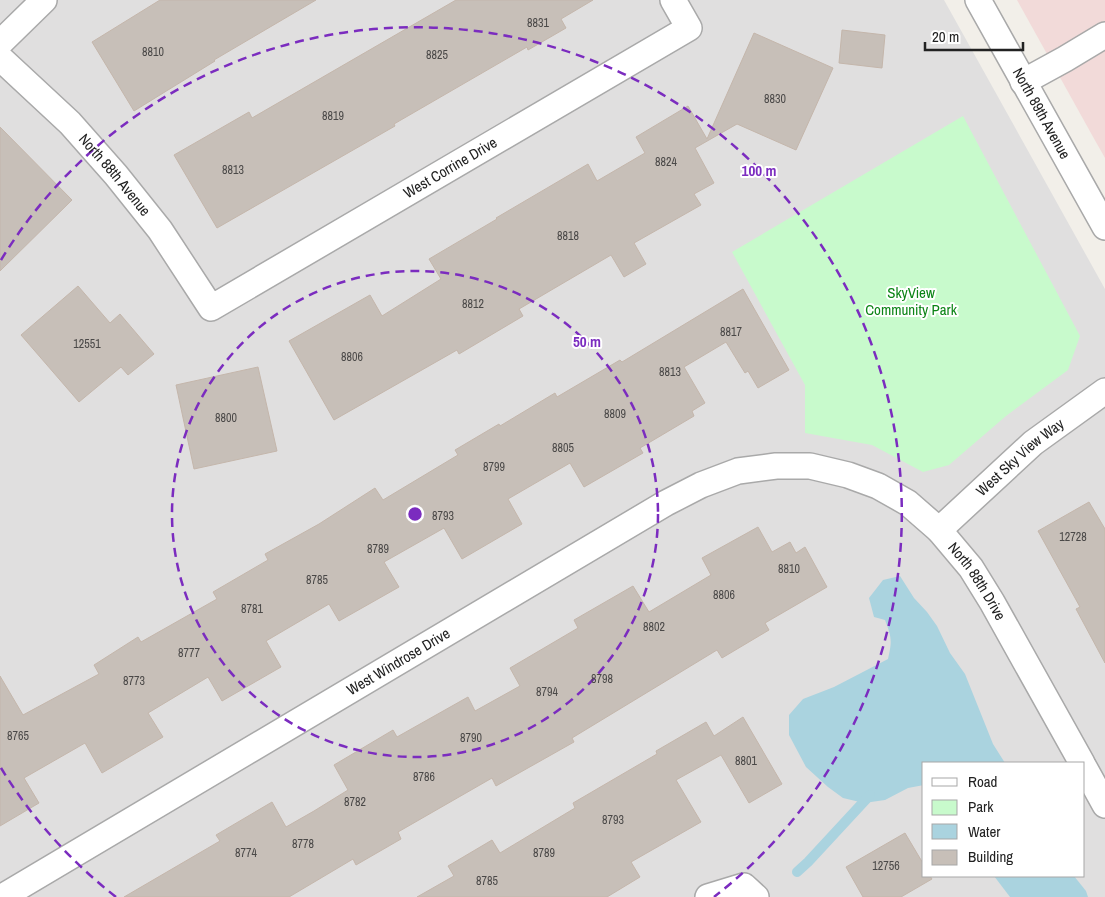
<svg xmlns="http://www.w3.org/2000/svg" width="1105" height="897" viewBox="0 0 1105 897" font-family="'Archivo Narrow',sans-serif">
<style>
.residential{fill:#e0dfdf;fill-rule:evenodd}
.commercial{fill:#f2dad9}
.park{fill:#c8facc}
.water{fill:#aad3df}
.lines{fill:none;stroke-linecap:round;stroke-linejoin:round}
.stream{stroke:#aad3df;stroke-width:10}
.building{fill:#c7bfb8;stroke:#c4b6ab}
.minor-casing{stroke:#a9a9a9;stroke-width:28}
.minor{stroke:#fff;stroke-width:25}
.ring{fill:none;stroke:#7b2cbf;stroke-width:2.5;stroke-dasharray:9 6}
.labels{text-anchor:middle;stroke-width:4;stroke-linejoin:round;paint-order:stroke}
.number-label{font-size:12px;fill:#4b4948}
.street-label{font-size:15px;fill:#222;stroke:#fff}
.park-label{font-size:15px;fill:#0c8416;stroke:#fff}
.centre{fill:#7b2cbf;stroke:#fff;stroke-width:2.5}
.ring-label{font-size:15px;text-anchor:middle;font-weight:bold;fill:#7b2cbf;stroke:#fff;stroke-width:4;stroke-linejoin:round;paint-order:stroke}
</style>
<rect width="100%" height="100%" fill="#f2efe9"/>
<path class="residential" d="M0,0H944L1105,289V897H0ZM924,763H1084V876H924Z"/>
<polygon class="commercial" points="1017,0 1105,0 1105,158 1092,135"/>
<polygon class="park" points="963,116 1080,336 1068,370 1006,416 949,465 923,472 872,445 805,433 805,385 732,252"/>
<g class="water">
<path d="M900,576L914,598L927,612L937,626L950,653L965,674L993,744L1005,763H924V785L908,788L885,800L864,803L843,798L828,787L806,767L789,735V715L803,699L834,687L888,659C892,641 892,638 885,620L874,617L869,598L883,580Z"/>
<polygon points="994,876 1074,876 1086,891 1088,897 1010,897"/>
</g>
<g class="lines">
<polyline class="stream" points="797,872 808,862 870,795"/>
</g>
<g class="building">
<polygon points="160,0 316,0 214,60 215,61 134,111 92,42"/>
<polygon points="456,0 593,0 561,19 566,28 528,50 527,47 394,124 395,126 217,228 174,155 249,112 252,118"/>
<polygon points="842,30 885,35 882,68 839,63"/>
<polygon points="754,33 833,68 796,150 737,124 695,148 714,183 694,194 701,205 634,243 646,264 624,277 611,255 519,309 523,316 459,354 457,350 334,420 289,341 370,295 382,316 441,279 429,259 497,219 496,218 588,164 597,181 645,153 636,137 688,106 707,139"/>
<polygon points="0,127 72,200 0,271"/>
<polygon points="78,286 110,323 120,314 154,354 128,375 121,367 79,402 21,335"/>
<polygon points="743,289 789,370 758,388 748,371 745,373 726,342 684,367 705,403 692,411 694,416 640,448 643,453 584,487 570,463 508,499 522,524 462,559 444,528 384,562 399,587 339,621 329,604 266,641 281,667 222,701 208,677 148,713 163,737 102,773 85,743 24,778 39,803 0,826 0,676 23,715 99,674 94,665 138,637 141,642 217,599 213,592 268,560 265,554 319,524 375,488 383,500 458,455 455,450 499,424 500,426 555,393 557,397 620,360 622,362"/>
<polygon points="258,367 277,451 194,469 176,385"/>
<polygon points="1089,502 1105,529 1105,663 1076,609 1080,607 1038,531"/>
<polygon points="758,527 772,552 790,542 796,553 805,547 827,587 765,623 769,630 722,658 717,650 572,738 574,742 496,786 492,778 398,832 401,839 356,865 353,859 289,897 124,897 220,841 216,835 272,802 286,827 314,811 348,790 334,765 393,730 397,737 468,697 475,711 520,686 510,668 578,628 574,620 633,586 649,612 711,575 702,558"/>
<polygon points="743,717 782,784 749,803 721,755 676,780 701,822 631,862 640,877 607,897 417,897 454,876 448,866 492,840 500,853 575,808 573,803 657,754 656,751 706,722 714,736"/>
<polygon points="905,833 924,865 924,876 930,876 932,879 901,897 863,897 846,867"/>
</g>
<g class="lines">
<g class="minor-casing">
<g id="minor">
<path id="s1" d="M978,0L1105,227"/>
<polyline points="0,43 44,0"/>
<path id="s2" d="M0,58L70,123L116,175L160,230L211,308L689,28L673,0"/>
<polyline points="1023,82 1065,59 1105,35"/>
<path id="s3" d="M939,530L1033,443L1105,391"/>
<polyline points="1084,767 1105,805"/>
<path id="s4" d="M2,897L666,503L701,485L738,471L776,466H810L848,475L878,486L908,503L939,530L971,568L992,602L1082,763"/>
<polyline points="708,897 744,886 756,897"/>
</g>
</g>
<use href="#minor" class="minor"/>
</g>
<g class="ring">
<circle cx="415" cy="514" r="243"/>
<path d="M116 897A486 486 0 0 1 1 768M1 260A486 486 0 1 1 714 897"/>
</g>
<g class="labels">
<g class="number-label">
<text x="538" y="27">8831</text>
<text x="153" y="56">8810</text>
<text x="437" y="59">8825</text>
<text x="775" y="103">8830</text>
<text x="333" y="120">8819</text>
<text x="666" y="166">8824</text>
<text x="233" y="174">8813</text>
<text x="568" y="240">8818</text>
<text x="473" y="308">8812</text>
<text x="731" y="336">8817</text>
<text x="87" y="348">12551</text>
<text x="352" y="361">8806</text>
<text x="670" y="376">8813</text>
<text x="615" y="418">8809</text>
<text x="226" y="422">8800</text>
<text x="563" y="452">8805</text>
<text x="494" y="471">8799</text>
<text x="443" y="520">8793</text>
<text x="1073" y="541">12728</text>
<text x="378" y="553">8789</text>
<text x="789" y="573">8810</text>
<text x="317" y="584">8785</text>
<text x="724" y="599">8806</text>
<text x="252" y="613">8781</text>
<text x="654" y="631">8802</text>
<text x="189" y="657">8777</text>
<text x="602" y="683">8798</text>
<text x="134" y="685">8773</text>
<text x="547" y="696">8794</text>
<text x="18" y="740">8765</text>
<text x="471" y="742">8790</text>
<text x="746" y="765">8801</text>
<text x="424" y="781">8786</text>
<text x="355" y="806">8782</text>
<text x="613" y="824">8793</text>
<text x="303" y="848">8778</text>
<text x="246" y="857">8774</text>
<text x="544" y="857">8789</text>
<text x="886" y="870">12756</text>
<text x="487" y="885">8785</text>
</g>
<g class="street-label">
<text dy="5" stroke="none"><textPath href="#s1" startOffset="130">North 89th Avenue</textPath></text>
<text dy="5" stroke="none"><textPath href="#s2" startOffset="606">West Corrine Drive</textPath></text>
<text dy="5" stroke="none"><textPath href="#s2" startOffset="164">North 88th Avenue</textPath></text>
<text dy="5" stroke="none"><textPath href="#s3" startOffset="109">West Sky View Way</textPath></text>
<text dy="5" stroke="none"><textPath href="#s4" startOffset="1134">North 88th Drive</textPath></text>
<text dy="5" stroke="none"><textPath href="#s4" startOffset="461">West Windrose Drive</textPath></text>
</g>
<g class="park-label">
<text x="911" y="298">SkyView<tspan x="911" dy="17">Community Park</tspan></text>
</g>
</g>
<circle cx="415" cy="514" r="8" class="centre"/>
<g class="ring-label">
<text x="759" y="176">100 m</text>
<text x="587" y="347">50 m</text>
</g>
<rect x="922" y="762" width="162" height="115" fill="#ffffff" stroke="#a7a7a7"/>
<rect x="932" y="778" width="25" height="8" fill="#ffffff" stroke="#a7a7a7"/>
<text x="968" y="787" font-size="15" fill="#222222">Road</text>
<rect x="932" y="800" width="25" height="15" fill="#c8facc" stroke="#a7a7a7"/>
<text x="968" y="812" font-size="15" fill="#222222">Park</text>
<rect x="932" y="824" width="25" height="15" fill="#aad3df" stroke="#a7a7a7"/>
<text x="968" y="837" font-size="15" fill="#222222">Water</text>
<rect x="932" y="850" width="25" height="15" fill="#c7bfb8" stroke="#a7a7a7"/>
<text x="968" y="862" font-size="15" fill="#222222">Building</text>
<path d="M925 42v8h98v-8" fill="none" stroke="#222222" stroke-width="2.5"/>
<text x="932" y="42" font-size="15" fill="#222222" stroke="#ffffff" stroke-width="4" paint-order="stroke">20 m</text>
</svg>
